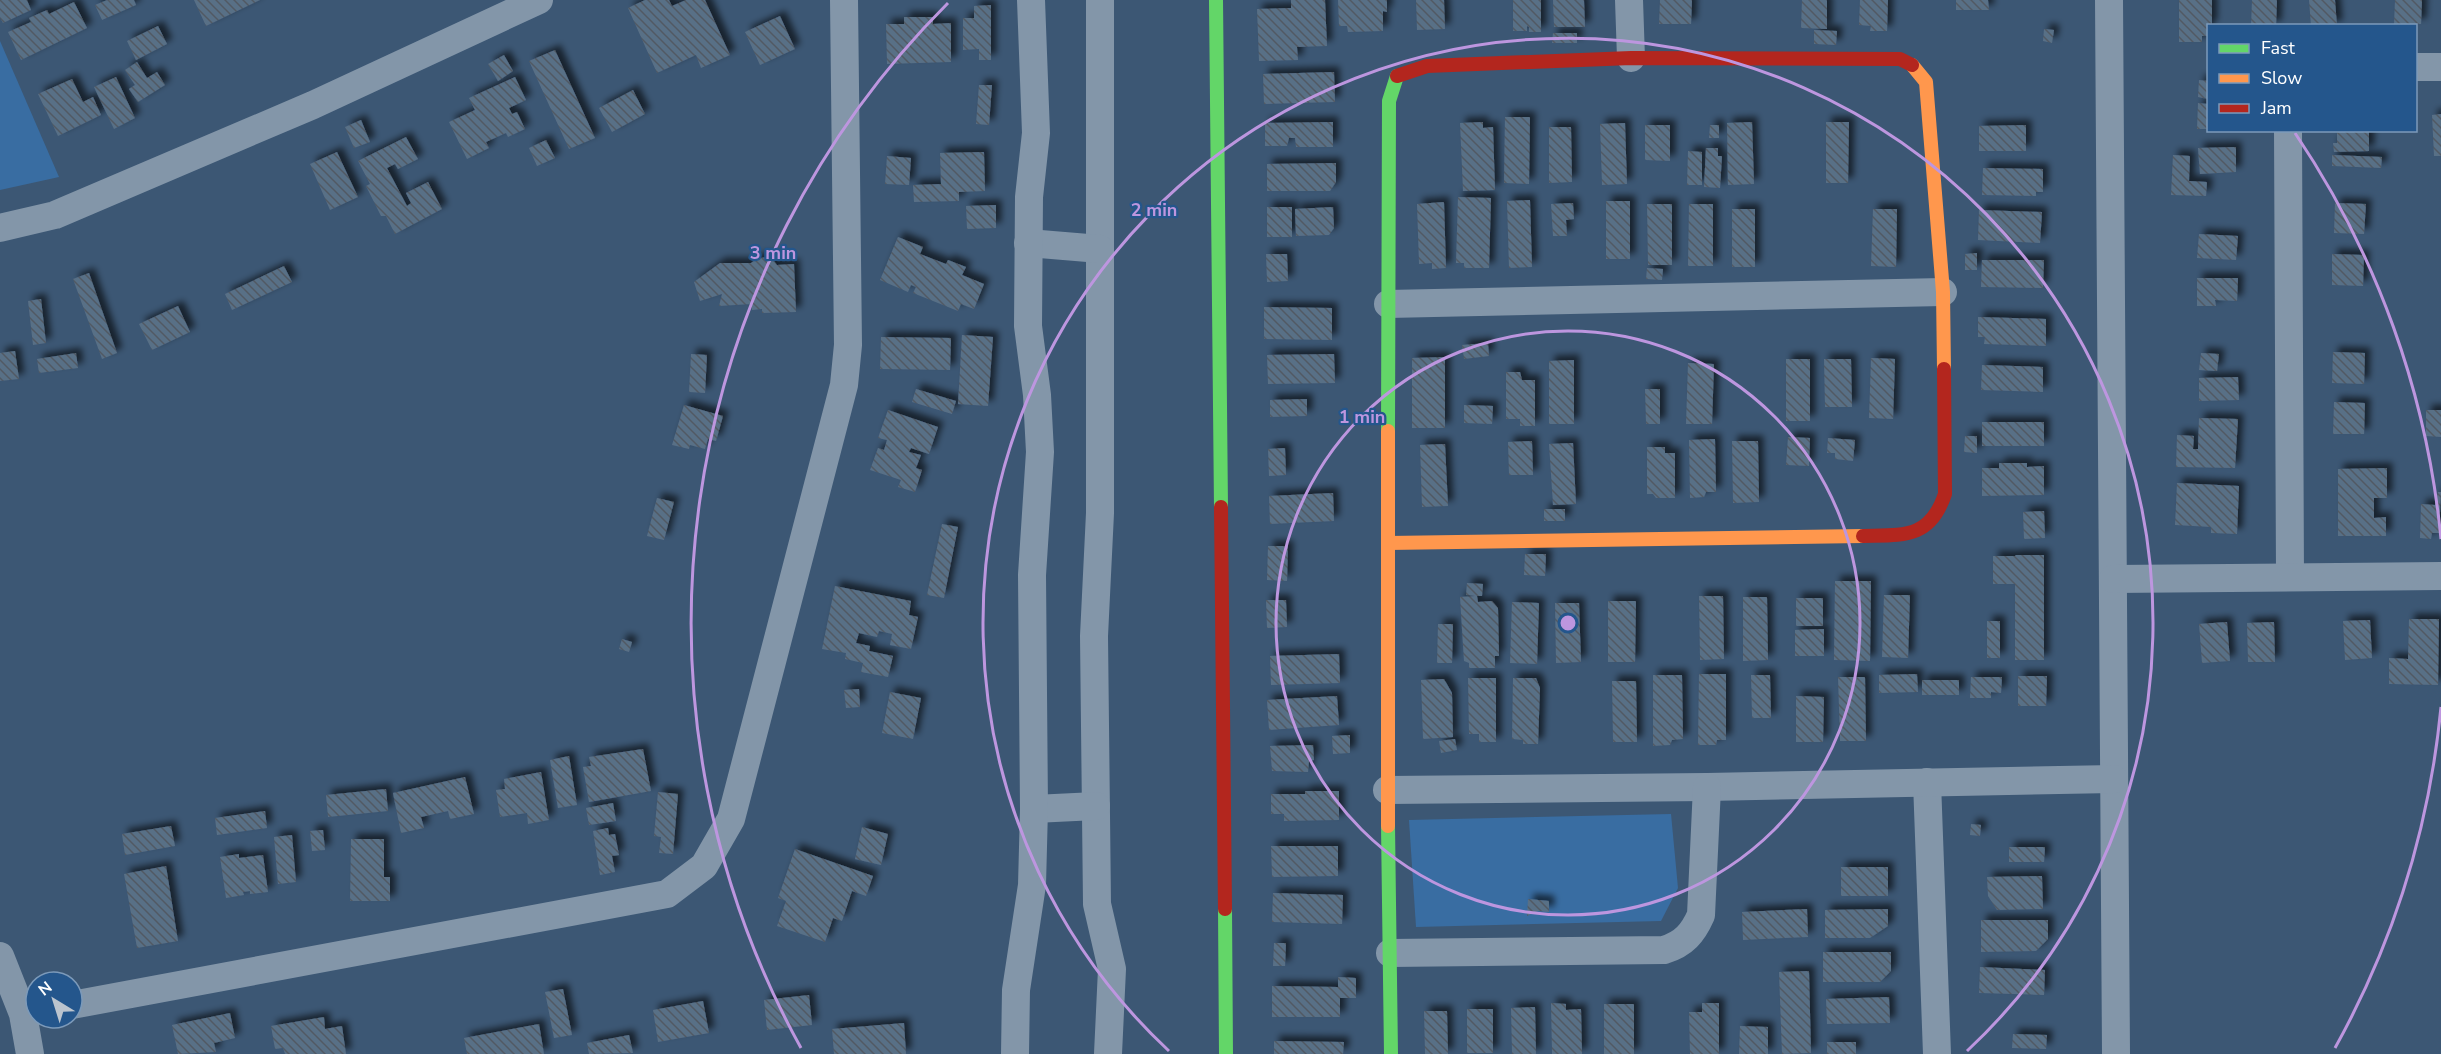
<svg xmlns="http://www.w3.org/2000/svg" width="2441" height="1054" viewBox="0 0 2441 1054" font-family="'Nunito Sans',sans-serif">
<style>
.grass{fill:#396da2}
.building{fill:url(#building-back-hatch);filter:url(#shadow)}
.lines{fill:none;stroke-linecap:round;stroke-linejoin:round}
.street{stroke:#8396a9;stroke-width:28}
.fast{stroke:#63d668;stroke-width:14}
.slow{stroke:#ff974d;stroke-width:14}
.jam{stroke:#b3261e;stroke-width:14}
.ring{fill:none;stroke:#bd96df;stroke-width:3}
.centre{fill:#bd96df;stroke:#24568c;stroke-width:3}
.ring-label{font-size:18px;text-anchor:middle;font-weight:bold;fill:#bd96df;stroke:#24568c;stroke-width:4.5;stroke-linejoin:round;paint-order:stroke}
</style>
<defs>
<pattern id="building-back-hatch" width="6" height="6" patternUnits="userSpaceOnUse" patternTransform="scale(1.5)"><rect width="6" height="6" fill="#596f86"/><path d="M-1 5l2 2M0 0l6 6M5-1l2 2" fill="none" stroke="#515a63"/></pattern>
<filter id="shadow"><feDropShadow dx="5.5" dy="-5.5" stdDeviation="3" flood-color="#0009"/></filter>
</defs>
<rect width="100%" height="100%" fill="#3c5774"/>
<g class="grass">
<polygon points="0,41 59,177 0,190"/>
<polygon points="1671,814 1678,888 1661,921 1416,927 1409,820"/>
</g>
<g class="building">
<polygon points="0,0 27,0 31,10 3,23 0,18"/>
<polygon points="107,0 134,0 136,5 102,20 95,5"/>
<polygon points="194,0 260,0 206,26"/>
<polygon points="645,0 669,0 672,6 686,0 705,0 730,55 701,68 696,55 657,73 628,8"/>
<polygon points="1291,0 1325,0 1327,46 1297,47 1298,60 1259,61 1257,9 1291,8"/>
<polygon points="1338,0 1387,0 1387,12 1383,11 1383,31 1348,32 1347,26 1339,26"/>
<polygon points="1416,0 1444,0 1445,29 1417,30"/>
<polygon points="1513,0 1541,0 1541,32 1529,32 1529,27 1527,26 1527,31 1513,31"/>
<polygon points="1553,0 1584,0 1585,27 1554,27"/>
<polygon points="1660,0 1692,0 1691,24 1659,24"/>
<polygon points="1802,0 1827,0 1827,29 1801,28"/>
<polygon points="1860,0 1888,0 1887,31 1870,31 1871,26 1859,25"/>
<polygon points="1956,0 1988,0 1989,10 1956,10"/>
<polygon points="2179,0 2212,0 2212,26 2208,26 2208,36 2202,36 2202,42 2179,42"/>
<polygon points="2252,0 2277,0 2276,26 2251,26"/>
<polygon points="2309,0 2335,0 2337,26 2311,26"/>
<polygon points="2395,0 2422,0 2421,24 2394,24"/>
<polygon points="74,2 87,28 21,60 8,32 31,22 29,18 47,10 49,14"/>
<polygon points="991,5 991,60 979,60 979,49 963,50 963,18 974,18 974,6"/>
<polygon points="780,16 795,49 760,65 745,32"/>
<polygon points="904,17 933,17 933,24 951,23 951,62 887,64 886,24 904,24"/>
<polygon points="158,26 167,44 136,60 127,41"/>
<polygon points="2044,29 2054,30 2052,43 2043,41"/>
<polygon points="1814,30 1837,31 1836,45 1814,44"/>
<polygon points="1553,33 1577,33 1577,43 1552,43"/>
<polygon points="555,50 595,138 569,149 529,61"/>
<polygon points="504,55 513,71 498,81 488,64"/>
<polygon points="137,62 147,78 157,72 165,85 138,102 129,89 135,85 125,70"/>
<polygon points="1334,72 1335,102 1264,104 1263,74"/>
<polygon points="116,77 135,118 114,129 94,87"/>
<polygon points="515,77 526,100 509,108 512,114 517,112 525,129 508,137 506,133 486,142 489,148 467,159 449,122 475,110 469,98"/>
<polygon points="72,79 83,102 93,97 101,115 58,136 38,94"/>
<polygon points="2199,80 2208,81 2208,99 2198,97"/>
<polygon points="979,85 992,85 989,125 976,124"/>
<polygon points="633,90 645,114 612,132 599,108"/>
<polygon points="2198,103 2208,104 2208,129 2197,129"/>
<polygon points="2441,114 2441,156 2434,156 2432,115"/>
<polygon points="1505,117 1530,117 1529,184 1504,183"/>
<polygon points="361,120 370,142 354,148 345,127"/>
<polygon points="1333,122 1333,147 1296,147 1295,138 1289,138 1287,146 1265,146 1265,123"/>
<polygon points="1483,122 1483,128 1493,127 1495,190 1463,191 1460,123"/>
<polygon points="1752,122 1754,184 1728,185 1727,123"/>
<polygon points="1826,122 1849,122 1848,183 1826,183"/>
<polygon points="1625,123 1627,184 1602,185 1600,124"/>
<polygon points="1645,125 1670,125 1670,161 1645,160"/>
<polygon points="1710,125 1719,125 1719,138 1709,138"/>
<polygon points="2026,125 2026,151 1979,151 1979,126"/>
<polygon points="1549,127 1571,127 1572,182 1549,183"/>
<polygon points="2337,130 2369,130 2369,151 2334,152 2333,143 2337,143"/>
<polygon points="406,137 418,159 398,169 395,164 387,168 407,206 411,203 406,193 428,182 442,209 395,234 386,216 381,216 366,186 370,184 358,161"/>
<polygon points="546,140 555,158 537,166 529,148"/>
<polygon points="2236,147 2236,172 2200,174 2198,148"/>
<polygon points="1706,148 1718,148 1718,156 1722,156 1720,188 1704,187"/>
<polygon points="1688,151 1702,152 1702,185 1687,185"/>
<polygon points="337,152 358,197 330,210 310,164"/>
<polygon points="984,152 985,191 959,192 959,201 914,202 913,185 941,184 940,153"/>
<polygon points="2173,155 2190,156 2189,181 2207,182 2206,196 2171,195"/>
<polygon points="2332,155 2382,157 2381,168 2332,166"/>
<polygon points="887,156 911,158 909,185 885,184"/>
<polygon points="1336,163 1336,182 1330,191 1267,191 1267,164"/>
<polygon points="1983,168 2043,169 2043,192 2036,192 2036,196 1982,195"/>
<polygon points="1458,197 1491,198 1489,268 1464,268 1464,263 1456,263"/>
<polygon points="1530,200 1532,267 1509,268 1507,201"/>
<rect x="1606" y="201" width="24" height="58"/>
<polygon points="1444,202 1446,268 1432,269 1432,263 1419,264 1417,204"/>
<polygon points="1573,203 1574,219 1566,220 1567,236 1553,236 1551,204"/>
<polygon points="2335,203 2366,204 2364,234 2334,233"/>
<polygon points="1647,204 1672,204 1672,265 1648,265"/>
<polygon points="1689,204 1713,204 1713,266 1688,266"/>
<polygon points="996,205 996,228 967,229 966,206"/>
<rect x="1267" y="207" width="25" height="30"/>
<polygon points="1333,207 1334,228 1329,235 1296,236 1295,209"/>
<rect x="1732" y="209" width="23" height="58"/>
<polygon points="1873,209 1897,209 1896,267 1871,266"/>
<polygon points="1979,210 2042,212 2040,243 1978,240"/>
<polygon points="2199,234 2238,236 2236,260 2197,258"/>
<polygon points="898,237 923,247 920,254 946,264 948,260 966,267 962,275 984,284 974,309 961,304 958,311 913,293 916,287 911,285 908,292 880,280"/>
<polygon points="1977,253 1977,270 1965,270 1965,254"/>
<polygon points="1266,254 1287,254 1288,281 1267,282"/>
<polygon points="2332,254 2364,255 2363,286 2332,285"/>
<polygon points="771,257 777,265 794,264 796,312 762,313 762,309 752,310 752,304 719,306 722,294 700,301 694,282 720,263 751,263 758,258"/>
<polygon points="1982,260 2044,260 2043,288 1981,287"/>
<polygon points="284,266 292,282 232,310 225,294"/>
<polygon points="1647,268 1663,269 1662,280 1646,279"/>
<polygon points="89,273 117,353 102,359 73,279"/>
<polygon points="2197,278 2238,278 2237,301 2215,300 2216,306 2197,306"/>
<polygon points="41,299 46,343 33,345 28,301"/>
<polygon points="178,306 190,332 152,350 139,324"/>
<polygon points="1264,307 1332,308 1332,340 1264,339"/>
<polygon points="1978,317 2046,319 2046,346 1984,344 1985,337 1978,337"/>
<polygon points="962,335 993,337 988,406 958,404"/>
<polygon points="881,337 951,338 950,370 880,369"/>
<polygon points="1488,343 1489,356 1464,359 1462,345"/>
<polygon points="15,351 19,379 0,381 0,353"/>
<polygon points="2333,352 2365,353 2364,384 2332,383"/>
<polygon points="76,353 78,368 39,373 37,359"/>
<polygon points="2201,353 2219,354 2217,371 2199,370"/>
<polygon points="691,354 707,355 705,393 689,392"/>
<polygon points="1334,354 1335,383 1268,384 1267,355"/>
<polygon points="1445,357 1445,428 1412,428 1412,358"/>
<polygon points="1871,358 1895,359 1893,419 1869,418"/>
<rect x="1786" y="359" width="24" height="62"/>
<polygon points="1824,359 1851,359 1852,407 1825,407"/>
<polygon points="1574,360 1574,424 1549,424 1549,361"/>
<polygon points="1688,363 1714,364 1712,424 1686,424"/>
<polygon points="1982,365 2043,367 2043,392 1981,390"/>
<polygon points="1506,372 1520,372 1522,380 1535,380 1535,426 1520,426 1520,419 1506,419"/>
<polygon points="2238,377 2239,400 2199,401 2199,378"/>
<polygon points="916,389 956,401 952,414 912,402"/>
<polygon points="1645,389 1660,389 1660,424 1646,424"/>
<polygon points="1307,399 1307,416 1270,417 1270,400"/>
<polygon points="2334,402 2365,403 2364,434 2333,434"/>
<polygon points="684,405 723,416 716,441 708,439 705,449 690,445 689,449 672,445"/>
<polygon points="1464,405 1493,406 1492,424 1464,423"/>
<polygon points="888,410 938,427 929,454 911,448 909,452 921,455 916,468 922,470 915,492 898,487 901,480 870,470 878,448 884,450 887,440 878,438"/>
<polygon points="2426,410 2441,410 2441,437 2426,436"/>
<polygon points="2199,418 2238,419 2235,468 2176,467 2177,435 2194,436 2193,449 2198,449"/>
<rect x="1982" y="422" width="62" height="24"/>
<polygon points="1965,436 1977,436 1977,453 1964,452"/>
<polygon points="1788,437 1810,438 1809,466 1786,465"/>
<polygon points="1828,438 1855,440 1853,461 1835,459 1835,453 1827,453"/>
<polygon points="1715,439 1716,492 1706,492 1704,497 1690,498 1689,440"/>
<polygon points="1532,441 1533,475 1509,475 1508,442"/>
<polygon points="1732,441 1758,441 1759,502 1733,503"/>
<polygon points="1573,443 1576,504 1553,505 1549,444"/>
<polygon points="1445,444 1448,506 1422,507 1420,445"/>
<polygon points="1647,447 1665,447 1665,453 1675,453 1675,498 1656,498 1653,494 1647,494"/>
<polygon points="1285,448 1286,475 1269,476 1268,449"/>
<polygon points="1999,463 2027,463 2027,467 2044,466 2044,495 1982,496 1982,468 1999,468"/>
<polygon points="2387,468 2387,498 2374,498 2374,518 2386,517 2386,536 2338,536 2338,469"/>
<polygon points="2177,483 2239,486 2237,534 2211,533 2211,527 2175,525"/>
<polygon points="2438,492 2441,492 2439,533 2432,533 2431,539 2420,538 2421,504 2435,505"/>
<polygon points="1333,493 1334,521 1270,524 1269,496"/>
<polygon points="657,498 674,502 664,540 647,536"/>
<rect x="1544" y="509" width="21" height="12"/>
<polygon points="2044,511 2045,538 2024,539 2023,512"/>
<polygon points="942,524 958,527 944,598 927,595"/>
<polygon points="1268,546 1288,546 1287,581 1267,580"/>
<polygon points="1525,554 1546,554 1545,576 1524,575"/>
<polygon points="2015,555 2044,555 2044,660 2015,660 2015,584 1993,584 1993,556 2016,556"/>
<polygon points="1835,581 1871,581 1870,661 1834,660"/>
<polygon points="1467,583 1483,584 1482,596 1477,596 1478,602 1492,601 1498,608 1499,656 1495,656 1495,668 1469,668 1469,663 1464,661 1460,597 1475,596 1466,595"/>
<polygon points="835,586 911,601 909,615 918,617 911,649 890,645 892,634 879,631 877,637 859,633 856,643 870,646 869,651 893,656 888,677 861,672 863,663 845,659 846,653 822,649"/>
<polygon points="1884,595 1910,595 1908,658 1882,657"/>
<polygon points="1699,596 1723,596 1724,659 1700,660"/>
<polygon points="1743,597 1767,597 1768,660 1743,661"/>
<rect x="1796" y="598" width="27" height="28"/>
<polygon points="1266,600 1286,600 1287,627 1267,628"/>
<polygon points="1608,601 1636,601 1635,662 1608,662"/>
<polygon points="1512,602 1539,603 1537,664 1510,663"/>
<polygon points="1555,603 1579,603 1581,662 1556,663"/>
<polygon points="2409,619 2439,619 2438,685 2389,684 2389,658 2408,659"/>
<polygon points="2370,620 2372,658 2345,660 2343,621"/>
<rect x="1987" y="621" width="13" height="37"/>
<polygon points="2227,622 2230,661 2202,663 2199,624"/>
<polygon points="2274,622 2275,662 2248,662 2247,623"/>
<polygon points="1438,624 1453,624 1452,663 1437,663"/>
<polygon points="1824,629 1824,656 1795,656 1795,630"/>
<polygon points="622,639 632,642 629,652 619,649"/>
<polygon points="1339,654 1340,683 1271,685 1270,656"/>
<polygon points="1699,674 1726,674 1726,740 1717,740 1716,745 1698,745"/>
<polygon points="1917,674 1918,692 1879,693 1879,675"/>
<polygon points="1653,675 1682,675 1683,739 1672,740 1670,745 1653,746"/>
<polygon points="1751,675 1770,675 1771,718 1752,718"/>
<polygon points="2018,676 2047,676 2046,706 2018,706"/>
<polygon points="1838,677 1865,677 1866,741 1840,741"/>
<polygon points="1971,677 2002,677 2001,693 1991,692 1991,698 1970,698"/>
<polygon points="1468,678 1496,678 1496,742 1479,742 1479,734 1469,734"/>
<polygon points="1513,678 1536,678 1540,688 1538,744 1523,744 1523,740 1512,739"/>
<polygon points="1444,679 1452,693 1453,737 1423,739 1421,680"/>
<rect x="1922" y="680" width="37" height="15"/>
<polygon points="1612,681 1636,681 1637,742 1613,742"/>
<polygon points="859,689 860,707 846,708 844,690"/>
<polygon points="890,692 921,698 913,739 882,733"/>
<polygon points="1337,696 1339,725 1269,730 1267,700"/>
<polygon points="1796,696 1824,697 1823,742 1796,742"/>
<polygon points="1350,735 1350,753 1333,754 1332,736"/>
<polygon points="1455,739 1457,750 1441,753 1439,741"/>
<polygon points="1313,745 1314,760 1309,761 1308,772 1272,771 1270,746"/>
<polygon points="643,749 651,791 589,802 583,767 591,766 589,757"/>
<polygon points="569,756 577,805 558,808 550,760"/>
<polygon points="541,772 549,820 528,824 527,813 500,817 496,790 505,789 504,779"/>
<polygon points="465,777 474,814 450,819 448,811 421,817 424,828 401,833 393,793"/>
<polygon points="386,789 388,811 328,817 326,795"/>
<polygon points="1305,791 1339,791 1339,820 1284,821 1284,814 1271,814 1271,794 1305,794"/>
<polygon points="658,792 678,794 673,854 659,853 661,837 654,836"/>
<polygon points="613,803 616,821 589,825 586,808"/>
<polygon points="265,811 267,828 217,835 215,818"/>
<polygon points="1971,824 1981,825 1980,836 1970,835"/>
<polygon points="171,826 175,846 125,855 122,834"/>
<polygon points="862,827 888,834 881,865 855,859"/>
<polygon points="608,828 609,835 615,834 619,855 612,856 615,872 600,875 593,831"/>
<polygon points="323,830 325,850 312,851 310,831"/>
<polygon points="292,835 296,882 278,884 274,837"/>
<polygon points="351,839 384,839 384,877 390,877 390,901 350,901"/>
<polygon points="1271,846 1338,846 1338,876 1272,877"/>
<polygon points="2009,847 2045,847 2044,862 2009,862"/>
<polygon points="795,849 873,876 866,896 852,891 842,921 833,918 825,942 777,926 786,901 778,898"/>
<polygon points="239,854 239,858 263,855 268,892 250,894 250,891 243,892 244,895 226,898 220,857"/>
<polygon points="166,866 178,941 137,948 124,874"/>
<rect x="1841" y="867" width="47" height="29"/>
<polygon points="2042,876 2043,909 1997,910 1988,896 1987,877"/>
<polygon points="1273,893 1343,895 1342,924 1272,922"/>
<polygon points="1528,899 1549,901 1549,912 1538,911 1527,916"/>
<polygon points="1807,909 1808,937 1743,940 1742,912"/>
<polygon points="1888,909 1888,926 1870,938 1825,938 1825,910"/>
<polygon points="1981,920 2048,920 2048,939 2036,951 1981,952"/>
<polygon points="1274,943 1286,943 1285,966 1273,966"/>
<polygon points="1823,952 1891,952 1891,971 1880,982 1823,982"/>
<polygon points="1980,967 2045,970 2044,995 1979,993"/>
<polygon points="1809,971 1811,1053 1782,1054 1779,972"/>
<polygon points="1338,977 1356,978 1356,998 1340,998 1340,1017 1272,1017 1272,986 1338,987"/>
<polygon points="563,989 572,1035 554,1038 545,992"/>
<polygon points="809,995 812,1025 767,1030 764,1000"/>
<polygon points="1889,997 1890,1023 1827,1024 1826,999"/>
<polygon points="703,1001 709,1033 658,1042 653,1010"/>
<polygon points="1551,1003 1566,1004 1566,1010 1581,1009 1582,1054 1552,1054"/>
<polygon points="1702,1003 1719,1003 1719,1054 1690,1054 1689,1012 1702,1012"/>
<rect x="1604" y="1004" width="30" height="50"/>
<polygon points="1535,1007 1536,1054 1512,1054 1511,1008"/>
<rect x="1467" y="1009" width="26" height="44"/>
<polygon points="1424,1011 1447,1011 1448,1054 1425,1054"/>
<polygon points="230,1013 235,1038 214,1043 216,1052 178,1054 172,1025"/>
<polygon points="324,1017 325,1029 342,1026 346,1054 285,1054 283,1048 275,1049 271,1026"/>
<polygon points="904,1023 906,1054 834,1054 832,1029"/>
<polygon points="539,1024 544,1054 467,1054 464,1038"/>
<polygon points="1740,1026 1768,1027 1768,1054 1739,1054"/>
<polygon points="2013,1034 2047,1035 2046,1049 2012,1048"/>
<polygon points="629,1035 633,1053 589,1054 587,1043"/>
<polygon points="1274,1041 1344,1042 1343,1054 1274,1054"/>
<rect x="1827" y="1042" width="29" height="12"/>
</g>
<g class="lines">
<g class="street">
<polyline points="1100,0 1100,513 1094,636 1097,904 1112,969 1108,1054"/>
<polyline points="1629,0 1631,58"/>
<polyline points="2109,0 2116,1054"/>
<polyline points="2416,67 2441,67"/>
<polyline points="2288,130 2290,577"/>
<polyline points="0,228 55,215 313,105 539,0"/>
<polyline points="1028,243 1100,249"/>
<polyline points="1388,304 1943,292"/>
<polyline points="2113,579 2441,576"/>
<polyline points="1927,782 1937,1054"/>
<polyline points="1387,790 1707,787 2114,779"/>
<polyline points="1034,809 1096,806"/>
<path d="M1390,953L1664,950C1684,944 1693,933 1701,915L1707,787"/>
<polyline points="0,956 23,1014 30,1054"/>
<polyline points="72,1005 667,894 704,866 731,819 844,385 848,345 844,0"/>
<polyline points="1015,1054 1016,990 1032,885 1034,809 1032,575 1040,452 1037,395 1028,326 1029,197 1036,133 1031,0"/>
</g>
<g class="fast">
<polyline points="1216,0 1221,507"/>
<polyline points="1388,431 1389,101 1397,76"/>
<polyline points="1388,826 1391,1054"/>
<polyline points="1225,909 1226,1054"/>
</g>
<g class="slow">
<polyline points="1912,65 1926,82 1943,292 1944,369"/>
<polyline points="1388,543 1863,536"/>
<polyline points="1388,826 1388,431"/>
</g>
<g class="jam">
<polyline points="1397,76 1427,66 1631,58 1900,59 1912,65"/>
<polyline points="1221,507 1225,909"/>
<path d="M1863,536C1903,535 1930,539 1945,494L1944,369"/>
</g>
</g>
<g class="ring">
<circle cx="1568" cy="623" r="292"/>
<path d="M1169 1051A585 585 0 1 1 1967 1051"/>
<path d="M2441 707A877 877 0 0 1 2335 1048M801 1048A877 877 0 0 1 948 3M2295 133A877 877 0 0 1 2441 539"/>
</g>
<circle cx="1568" cy="623" r="9" class="centre"/>
<g class="ring-label">
<text x="1154" y="216">2 min</text>
<text x="773" y="259">3 min</text>
<text x="1362" y="423">1 min</text>
</g>
<rect x="2207" y="24" width="210" height="108" fill="#24568c" stroke="#7c9aba" stroke-width="1.5"/>
<rect x="2219" y="44" width="30" height="9" fill="#63d668" stroke="#7c9aba" stroke-width="1.5"/>
<text x="2261" y="54" font-size="18" fill="#ffffff">Fast</text>
<rect x="2219" y="74" width="30" height="9" fill="#ff974d" stroke="#7c9aba" stroke-width="1.5"/>
<text x="2261" y="84" font-size="18" fill="#ffffff">Slow</text>
<rect x="2219" y="104" width="30" height="9" fill="#b3261e" stroke="#7c9aba" stroke-width="1.5"/>
<text x="2261" y="114" font-size="18" fill="#ffffff">Jam</text>
<g transform="translate(54 1000) rotate(322)"><circle r="28" fill="#24568c" stroke="#7c9aba" stroke-width="1.5"/>
<path d="M0-4.5L10 22L0 15L-10 22Z" fill="#bbc4ce"/>
<text y="-9" font-size="16" font-weight="bold" text-anchor="middle" fill="#ffffff">N</text>
</g>
</svg>
